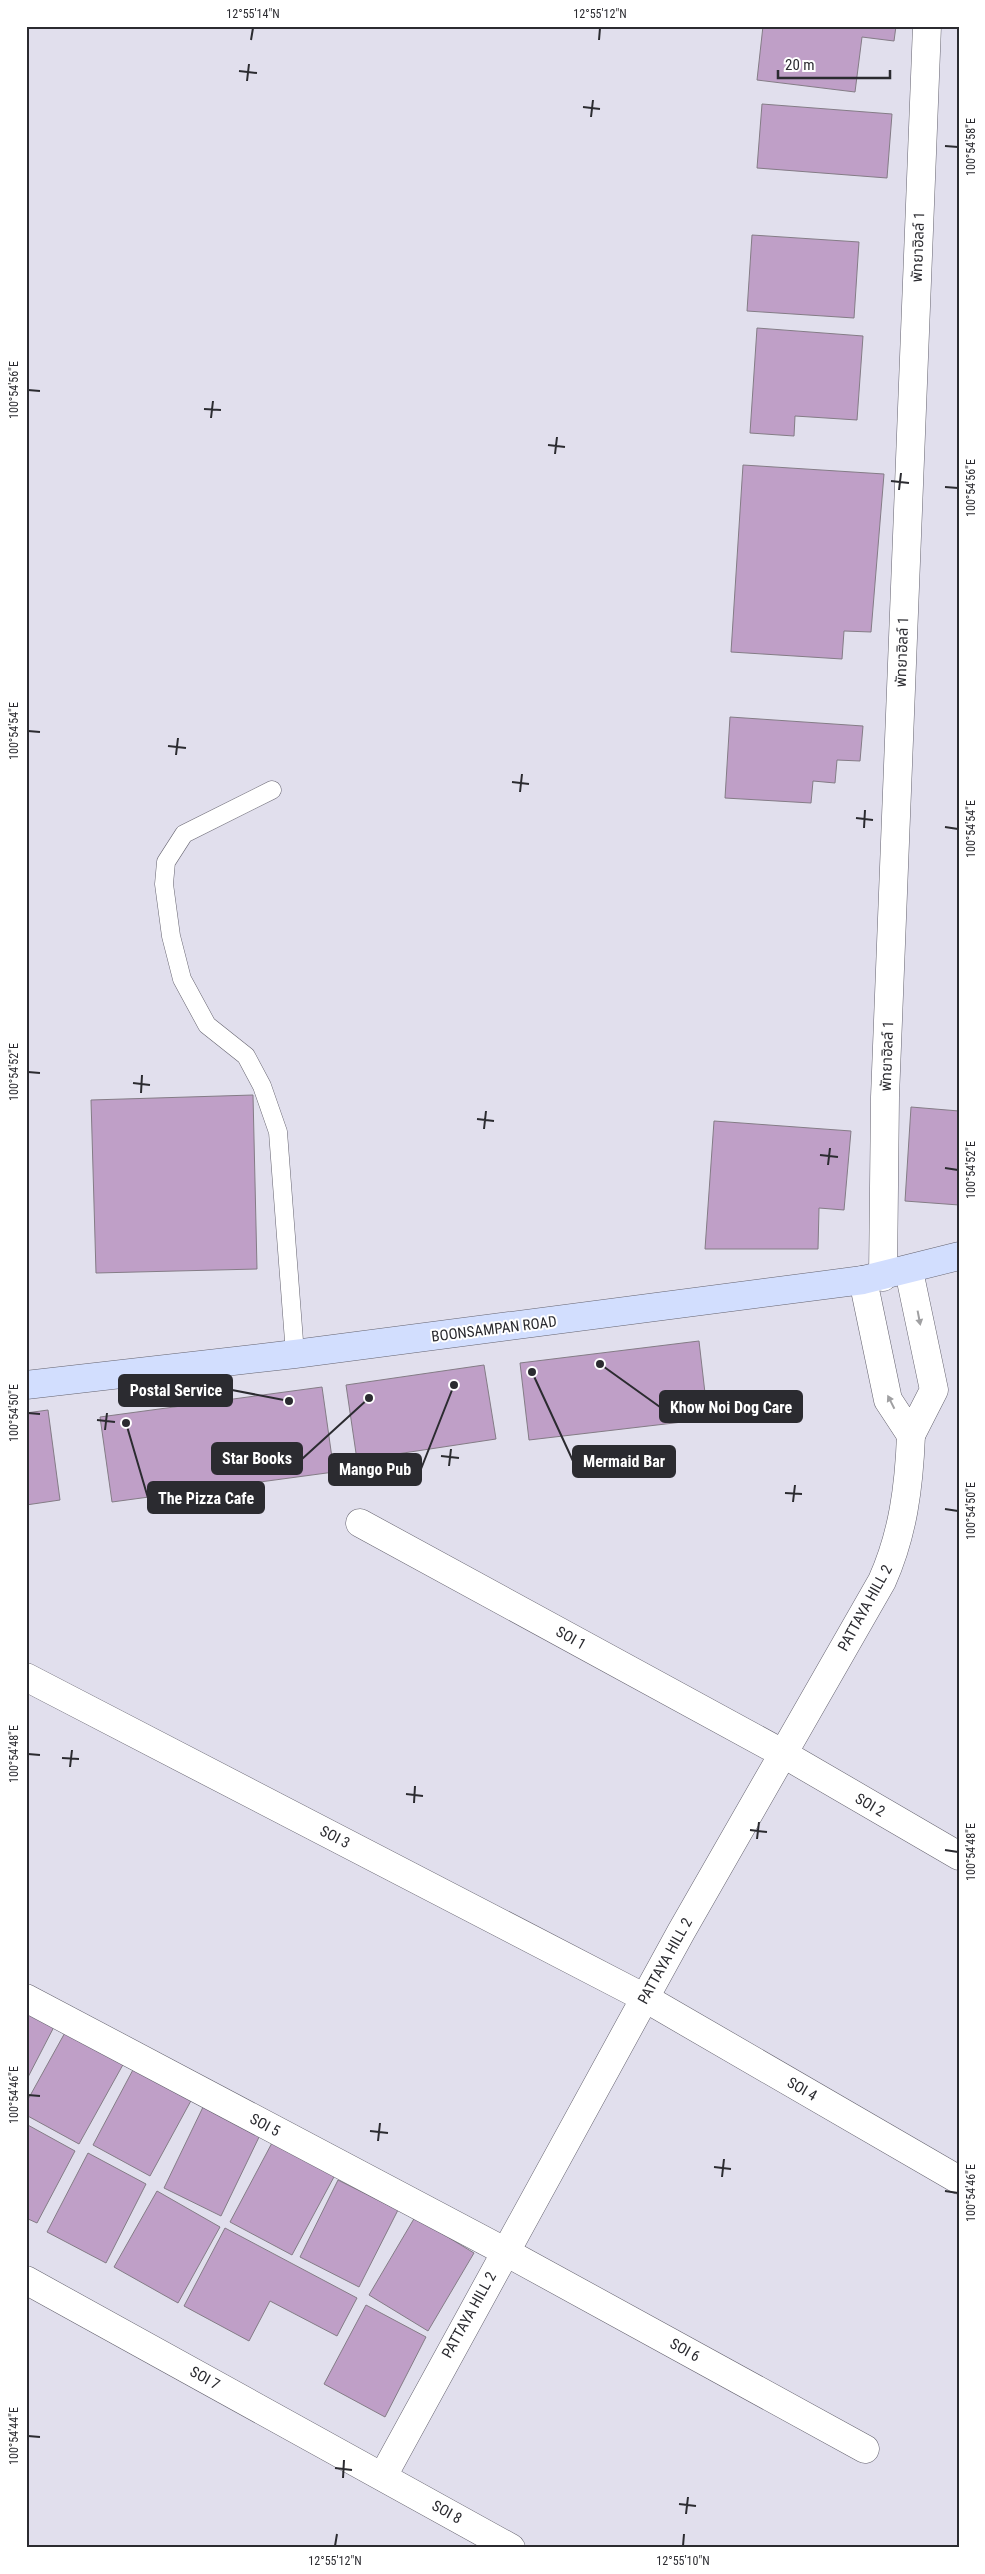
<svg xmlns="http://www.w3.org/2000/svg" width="985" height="2574" viewBox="0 0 985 2574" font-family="'Roboto Condensed','Noto Sans Thai',sans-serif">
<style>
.building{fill:#bf9fc7;stroke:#847c86}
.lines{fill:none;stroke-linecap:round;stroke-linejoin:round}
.lane-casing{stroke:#65636f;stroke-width:19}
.street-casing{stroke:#65636f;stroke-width:29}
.secondary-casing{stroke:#65636f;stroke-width:29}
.lane{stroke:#fff;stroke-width:18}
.street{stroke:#fff;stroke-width:28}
.secondary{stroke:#d2defe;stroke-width:28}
.oneway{fill:#a0a0a2}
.ticks{fill:none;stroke:#2b2b30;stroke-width:2}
.labels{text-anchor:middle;stroke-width:4;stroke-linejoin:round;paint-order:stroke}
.street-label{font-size:15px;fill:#2b2b30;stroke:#fff}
.leader{fill:none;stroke:#2b2b30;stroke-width:2}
.callout-dot{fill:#2b2b30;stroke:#fff;stroke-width:2}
.callout{fill:#2b2b30;stroke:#2b2b30;stroke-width:2}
.callout-label{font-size:16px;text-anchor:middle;font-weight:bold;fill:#fff}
.neatline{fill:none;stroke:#2b2b30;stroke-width:2}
.ticks-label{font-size:12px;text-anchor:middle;fill:#2b2b30}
</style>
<rect width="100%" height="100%" fill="#e1dfed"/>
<g class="building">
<polygon points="763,26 896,26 894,41 862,37 855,92 757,80"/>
<polygon points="762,104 892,114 887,178 757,168"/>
<polygon points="752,235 859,242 854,318 747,311"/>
<polygon points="757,328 863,336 857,420 795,416 794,436 750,433"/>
<polygon points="743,465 884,474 871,632 844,631 842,659 731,652"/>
<polygon points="730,717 863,726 860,761 837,760 835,783 813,781 811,803 725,798"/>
<polygon points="253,1095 257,1269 96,1273 91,1100"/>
<polygon points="911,1107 959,1111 959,1205 905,1201"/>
<polygon points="714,1121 851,1131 844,1210 819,1208 818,1249 705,1249"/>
<polygon points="699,1341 708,1419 529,1440 520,1363"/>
<polygon points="484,1365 496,1439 357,1460 346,1385"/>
<polygon points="322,1387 334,1472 112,1502 100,1417"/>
<polygon points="48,1410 60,1500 26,1505 26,1413"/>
<polygon points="26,2005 57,2021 26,2081"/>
<polygon points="67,2029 125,2061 79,2144 26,2115 26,2103"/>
<polygon points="135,2066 193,2097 150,2176 93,2145"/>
<polygon points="204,2105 261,2133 221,2216 164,2188"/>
<polygon points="26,2124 75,2151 37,2223 26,2218"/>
<polygon points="273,2141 335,2175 292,2255 230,2222"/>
<polygon points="88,2153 146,2184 106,2263 47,2232"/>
<polygon points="338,2180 398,2210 359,2287 300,2257"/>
<polygon points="157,2191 220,2227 178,2303 114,2267"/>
<polygon points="415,2217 474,2253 428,2331 369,2295"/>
<polygon points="225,2228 357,2298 337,2336 270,2301 249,2341 184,2306"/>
<polygon points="366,2305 426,2337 385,2417 324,2384"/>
</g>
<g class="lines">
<g class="lane-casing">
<polyline id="lane" points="272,790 184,834 166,862 164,884 171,936 182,979 207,1025 246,1056 262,1086 278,1132 295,1354"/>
</g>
<g class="street-casing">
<g id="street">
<polyline points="883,1277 885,1097 927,26"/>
<polyline points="863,1280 888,1400 911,1435 934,1390 909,1271"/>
<polyline points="360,1523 782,1753 959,1856"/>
<polyline points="26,1677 645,1998 959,2180"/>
<polyline points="26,1998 504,2251 865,2449"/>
<polyline points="26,2280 511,2548"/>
<path d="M383,2476L681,1932L882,1581C903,1534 909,1487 911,1435"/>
</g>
</g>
<g class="secondary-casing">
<polyline id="secondary" points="26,1385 295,1354 863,1280 959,1256"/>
</g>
<use href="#lane" class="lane"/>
<use href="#street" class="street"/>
<use href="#secondary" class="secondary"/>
</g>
<defs><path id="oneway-solid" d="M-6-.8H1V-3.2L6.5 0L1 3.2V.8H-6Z" transform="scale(1.25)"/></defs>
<g class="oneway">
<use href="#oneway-solid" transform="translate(919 1318) rotate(79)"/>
<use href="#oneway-solid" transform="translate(891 1402) rotate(-117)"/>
</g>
<path class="ticks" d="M251,40L253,28M599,40L600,28M239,71L257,73M247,81L249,64M583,107L600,109M591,117L593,100M945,146L958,147M28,390L40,391M204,409L221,410M211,418L213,401M548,445L565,447M555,454L557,437M891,481L909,483M945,487L958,488M899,490L901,473M28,731L40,732M168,746L186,748M176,755L178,738M512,782L529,784M520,792L522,774M856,818L873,820M945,827L958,829M864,828L865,810M28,1072L40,1073M133,1083L150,1085M141,1093L142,1075M477,1119L494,1121M484,1129L486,1111M820,1155L838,1157M828,1165L830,1148M945,1168L958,1170M28,1413L40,1414M97,1420L115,1422M105,1430L107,1413M441,1456L459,1458M449,1466L451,1449M785,1493L802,1494M793,1502L795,1485M945,1509L958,1511M28,1754L40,1755M62,1758L79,1759M70,1767L72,1750M406,1794L423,1796M414,1803L415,1786M750,1830L767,1832M757,1839L759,1822M945,1850L958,1852M28,2095L40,2096M370,2131L388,2133M378,2141L380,2123M714,2167L731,2169M722,2177L724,2159M945,2191L958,2193M28,2436L40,2437M335,2468L352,2470M343,2478L344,2460M679,2504L696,2506M686,2514L688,2497M335,2546L337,2534M683,2546L684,2534"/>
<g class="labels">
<g class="street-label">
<text transform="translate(918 247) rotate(-88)" y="5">พัทยาฮิลล์ 1</text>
<text transform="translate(902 652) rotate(-88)" y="5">พัทยาฮิลล์ 1</text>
<text transform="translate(887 1056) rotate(-88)" y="5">พัทยาฮิลล์ 1</text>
<text transform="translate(494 1329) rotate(-7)" y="5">BOONSAMPAN ROAD</text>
<text transform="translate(865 1608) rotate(-61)" y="5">PATTAYA HILL 2</text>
<text transform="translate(571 1638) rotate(29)" y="5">SOI 1</text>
<text transform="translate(870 1805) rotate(30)" y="5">SOI 2</text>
<text transform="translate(335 1837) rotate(27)" y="5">SOI 3</text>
<text transform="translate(665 1961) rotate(-61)" y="5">PATTAYA HILL 2</text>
<text transform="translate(802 2089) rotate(30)" y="5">SOI 4</text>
<text transform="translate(265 2125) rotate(28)" y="5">SOI 5</text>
<text transform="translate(469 2315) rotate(-61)" y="5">PATTAYA HILL 2</text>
<text transform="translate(685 2350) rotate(29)" y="5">SOI 6</text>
<text transform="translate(205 2378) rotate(29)" y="5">SOI 7</text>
<text transform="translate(447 2512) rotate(29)" y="5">SOI 8</text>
</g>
</g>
<path class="leader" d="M289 1401L232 1390M600 1364L660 1407M369 1398L302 1459M532 1372L573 1461M454 1385L421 1469M126 1423L148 1498"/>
<g class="callout-dot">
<circle cx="289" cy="1401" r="5"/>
<circle cx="600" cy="1364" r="5"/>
<circle cx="369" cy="1398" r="5"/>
<circle cx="532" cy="1372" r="5"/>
<circle cx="454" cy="1385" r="5"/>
<circle cx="126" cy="1423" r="5"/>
</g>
<g class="callout">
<rect x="119" y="1375" width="113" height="31" rx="5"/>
<rect x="660" y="1391" width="142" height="31" rx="5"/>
<rect x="212" y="1443" width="90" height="31" rx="5"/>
<rect x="573" y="1446" width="102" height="31" rx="5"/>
<rect x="329" y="1454" width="92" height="31" rx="5"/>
<rect x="148" y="1482" width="116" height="31" rx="5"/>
</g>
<g class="callout-label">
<text x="176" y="1396">Postal Service</text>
<text x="731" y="1413">Khow Noi Dog Care</text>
<text x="257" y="1464">Star Books</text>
<text x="624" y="1467">Mermaid Bar</text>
<text x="375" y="1475">Mango Pub</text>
<text x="206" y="1504">The Pizza Cafe</text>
</g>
<rect width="985" height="2574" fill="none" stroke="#ffffff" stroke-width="55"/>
<path d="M778 70v8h112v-8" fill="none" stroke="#2b2b30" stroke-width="2.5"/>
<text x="785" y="70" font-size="15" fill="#2b2b30" stroke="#ffffff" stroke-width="4" paint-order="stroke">20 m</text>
<rect x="28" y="28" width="930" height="2518" class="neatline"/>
<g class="ticks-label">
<text x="253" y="18">12°55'14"N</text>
<text x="600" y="18">12°55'12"N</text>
<text transform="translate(971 147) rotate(-90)" y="4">100°54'58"E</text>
<text transform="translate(14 390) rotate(-90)" y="4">100°54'56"E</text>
<text transform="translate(971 488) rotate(-90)" y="4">100°54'56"E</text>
<text transform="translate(14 731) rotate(-90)" y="4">100°54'54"E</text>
<text transform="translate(971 829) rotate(-90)" y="4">100°54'54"E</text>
<text transform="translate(14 1072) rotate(-90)" y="4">100°54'52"E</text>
<text transform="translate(971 1170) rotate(-90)" y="4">100°54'52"E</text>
<text transform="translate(14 1413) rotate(-90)" y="4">100°54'50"E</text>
<text transform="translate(971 1511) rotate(-90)" y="4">100°54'50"E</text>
<text transform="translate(14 1754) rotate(-90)" y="4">100°54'48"E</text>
<text transform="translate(971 1852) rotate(-90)" y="4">100°54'48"E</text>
<text transform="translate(14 2095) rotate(-90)" y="4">100°54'46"E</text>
<text transform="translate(971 2193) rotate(-90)" y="4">100°54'46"E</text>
<text transform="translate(14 2436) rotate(-90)" y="4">100°54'44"E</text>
<text x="335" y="2565">12°55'12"N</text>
<text x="683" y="2565">12°55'10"N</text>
</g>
</svg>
